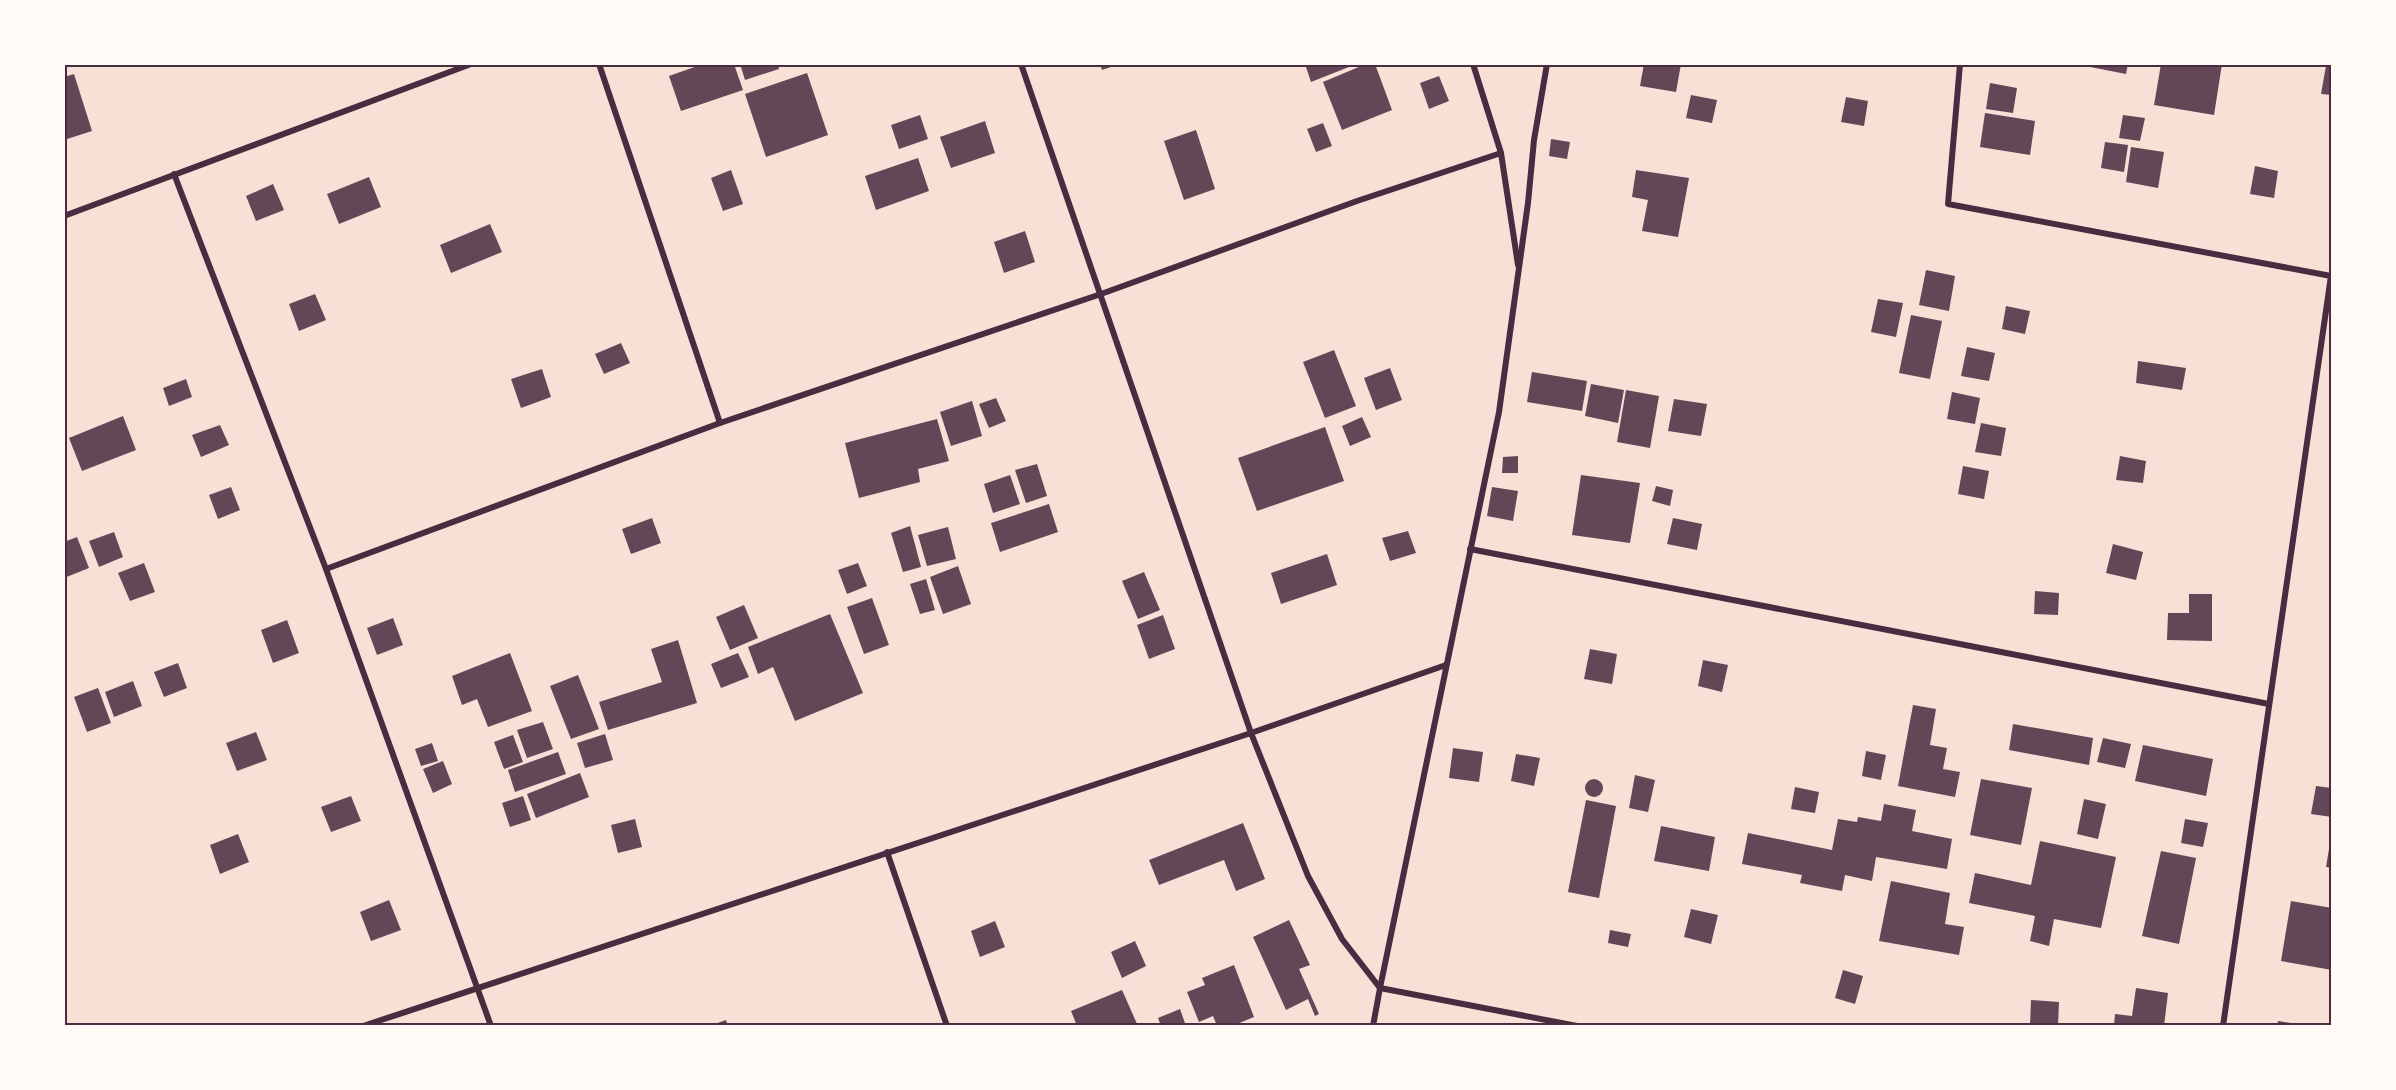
<svg xmlns="http://www.w3.org/2000/svg" width="2396" height="1090" viewBox="0 0 2396 1090" font-family="'Alegreya Sans',sans-serif">
<style>
.building{fill:#644757}
.lines{fill:none;stroke-linecap:round;stroke-linejoin:round}
.minor{stroke:#4a2c40;stroke-width:6}
.neatline{fill:none;stroke:#4a2c40;stroke-width:2}
</style>
<rect width="100%" height="100%" fill="#f7e1d7"/>
<g class="building">
<polygon points="703,64 734,64 743,90 681,111 669,76"/>
<polygon points="740,64 778,64 779,69 745,80"/>
<polygon points="1100,64 1117,64 1117,65 1102,70"/>
<polygon points="1305,64 1354,64 1354,65 1311,82"/>
<polygon points="1366,64 1375,64 1392,110 1342,130 1323,82"/>
<polygon points="1644,64 1681,64 1676,92 1640,86"/>
<polygon points="2075,64 2128,64 2126,74"/>
<polygon points="2161,64 2222,64 2214,115 2154,105"/>
<polygon points="2326,66 2332,67 2332,95 2321,94"/>
<polygon points="807,73 828,135 766,157 745,94"/>
<polygon points="74,74 92,131 64,140 64,77"/>
<polygon points="1439,76 1449,101 1429,109 1420,83"/>
<polygon points="1990,83 2017,88 2013,113 1986,109"/>
<polygon points="1691,95 1717,100 1712,123 1686,118"/>
<polygon points="1846,97 1868,101 1864,126 1841,122"/>
<polygon points="1985,113 2035,121 2030,155 1980,147"/>
<polygon points="920,115 928,139 899,149 891,125"/>
<polygon points="2123,115 2145,118 2140,141 2119,138"/>
<polygon points="985,121 995,153 951,168 940,137"/>
<polygon points="1323,123 1332,146 1316,152 1307,129"/>
<polygon points="1196,130 1215,189 1184,200 1164,141"/>
<polygon points="1551,139 1570,142 1567,159 1549,156"/>
<polygon points="2105,142 2128,145 2124,172 2101,168"/>
<polygon points="2131,147 2164,152 2158,188 2126,182"/>
<polygon points="918,158 929,191 876,210 865,176"/>
<polygon points="2255,166 2278,171 2274,198 2250,194"/>
<polygon points="731,170 743,204 723,211 711,178"/>
<polygon points="1636,170 1689,178 1678,237 1642,231 1648,200 1632,197"/>
<polygon points="369,177 381,207 339,224 327,194"/>
<polygon points="273,184 284,210 256,221 246,196"/>
<polygon points="490,224 502,252 451,273 440,245"/>
<polygon points="1025,231 1035,262 1004,273 994,242"/>
<polygon points="1926,270 1955,276 1949,311 1919,305"/>
<polygon points="315,294 326,320 299,331 289,304"/>
<polygon points="1878,299 1903,303 1896,337 1871,332"/>
<polygon points="2006,306 2030,311 2025,334 2002,329"/>
<polygon points="1911,315 1942,321 1930,379 1899,373"/>
<polygon points="621,343 630,363 604,374 595,354"/>
<polygon points="1967,347 1995,353 1989,381 1961,376"/>
<polygon points="1334,350 1356,406 1325,418 1303,362"/>
<polygon points="2138,361 2186,368 2182,390 2136,383"/>
<polygon points="1390,368 1402,400 1376,410 1364,378"/>
<polygon points="542,369 551,397 521,408 511,379"/>
<polygon points="1532,372 1587,381 1582,411 1527,402"/>
<polygon points="186,379 192,397 169,406 163,388"/>
<polygon points="1591,384 1624,390 1618,423 1585,416"/>
<polygon points="1626,390 1659,396 1650,448 1617,442"/>
<polygon points="1952,392 1980,398 1975,424 1947,419"/>
<polygon points="996,398 1006,421 989,428 979,404"/>
<polygon points="1674,399 1707,404 1701,436 1668,431"/>
<polygon points="972,401 982,436 951,446 940,412"/>
<polygon points="123,416 136,450 82,471 69,438"/>
<polygon points="1362,417 1371,437 1350,446 1342,426"/>
<polygon points="937,419 949,461 918,469 920,482 859,498 845,443"/>
<polygon points="1981,423 2006,428 2001,456 1975,452"/>
<polygon points="220,425 229,445 201,457 192,435"/>
<polygon points="1325,427 1344,481 1257,511 1238,458"/>
<polygon points="1518,456 1518,473 1502,473 1503,457"/>
<polygon points="2120,456 2146,461 2143,483 2116,480"/>
<polygon points="1037,464 1047,496 1026,503 1015,470"/>
<polygon points="1963,466 1989,471 1984,499 1958,494"/>
<polygon points="1010,475 1020,504 993,513 984,484"/>
<polygon points="1581,475 1640,483 1630,543 1572,535"/>
<polygon points="1656,486 1673,490 1670,506 1652,501"/>
<polygon points="231,487 240,510 218,519 209,495"/>
<polygon points="1492,487 1518,491 1513,521 1487,516"/>
<polygon points="1049,504 1058,532 1000,552 991,523"/>
<polygon points="652,518 661,543 631,554 622,529"/>
<polygon points="1673,518 1702,524 1697,550 1667,544"/>
<polygon points="910,526 921,567 903,572 891,533"/>
<polygon points="948,527 956,559 927,566 918,535"/>
<polygon points="1408,531 1416,553 1390,561 1382,538"/>
<polygon points="114,532 123,557 99,567 89,541"/>
<polygon points="77,537 89,568 64,578 64,542"/>
<polygon points="2113,544 2143,552 2136,580 2106,573"/>
<polygon points="1327,554 1337,585 1281,604 1271,573"/>
<polygon points="144,563 155,592 130,601 118,573"/>
<polygon points="858,563 867,586 847,594 838,570"/>
<polygon points="958,566 971,604 943,614 930,577"/>
<polygon points="1144,572 1160,610 1138,619 1122,581"/>
<polygon points="926,579 935,610 920,614 910,584"/>
<polygon points="2035,591 2059,593 2058,615 2034,614"/>
<polygon points="2189,594 2212,594 2212,641 2167,640 2168,613 2189,613"/>
<polygon points="872,598 889,645 864,654 847,607"/>
<polygon points="744,605 758,638 730,650 716,617"/>
<polygon points="830,614 863,693 795,721 773,667 758,674 748,647"/>
<polygon points="1163,615 1175,649 1149,659 1137,625"/>
<polygon points="393,618 403,645 377,655 367,628"/>
<polygon points="287,620 299,653 273,663 261,630"/>
<polygon points="678,640 697,703 608,730 599,702 662,682 651,649"/>
<polygon points="1590,649 1617,654 1612,684 1584,679"/>
<polygon points="510,653 532,711 488,727 477,699 462,705 452,676"/>
<polygon points="738,653 749,677 721,688 711,664"/>
<polygon points="1703,660 1728,665 1722,692 1698,686"/>
<polygon points="178,663 187,688 164,697 154,672"/>
<polygon points="578,675 599,729 571,739 550,686"/>
<polygon points="133,681 142,706 114,717 105,692"/>
<polygon points="98,688 111,723 87,732 74,697"/>
<polygon points="1913,705 1936,709 1930,745 1947,748 1943,769 1960,772 1955,797 1898,786"/>
<polygon points="543,722 553,749 527,758 517,730"/>
<polygon points="2013,724 2093,738 2089,765 2009,750"/>
<polygon points="256,732 267,760 237,771 226,743"/>
<polygon points="605,734 613,760 585,768 577,743"/>
<polygon points="513,735 523,762 504,769 494,742"/>
<polygon points="2103,738 2131,744 2125,768 2097,762"/>
<polygon points="432,743 438,761 421,766 415,749"/>
<polygon points="2143,745 2213,759 2206,796 2135,781"/>
<polygon points="1453,748 1483,752 1479,782 1449,778"/>
<polygon points="1866,751 1886,755 1881,780 1862,776"/>
<polygon points="558,752 566,774 515,792 508,770"/>
<polygon points="1516,754 1540,758 1534,786 1511,781"/>
<polygon points="443,761 452,784 433,793 423,769"/>
<polygon points="580,773 589,797 536,818 527,794"/>
<polygon points="1635,775 1655,780 1648,812 1629,808"/>
<polygon points="1981,779 2032,788 2021,845 1970,835"/>
<circle cx="1594" cy="788" r="9"/>
<polygon points="2316,786 2332,788 2332,817 2311,814"/>
<polygon points="1795,787 1819,792 1815,813 1791,809"/>
<polygon points="351,796 361,821 331,832 321,807"/>
<polygon points="523,796 531,820 510,827 502,803"/>
<polygon points="2084,799 2106,804 2098,839 2077,834"/>
<polygon points="1586,800 1616,806 1599,898 1568,892"/>
<polygon points="1884,804 1916,810 1912,831 1952,839 1947,869 1876,857 1872,881 1845,875 1842,891 1800,883 1802,875 1742,864 1748,833 1832,850 1838,819 1857,822 1858,817 1881,821"/>
<polygon points="635,819 642,847 618,853 611,825"/>
<polygon points="2185,819 2208,823 2203,847 2181,843"/>
<polygon points="1243,823 1265,879 1236,891 1224,860 1159,885 1149,860"/>
<polygon points="1661,826 1715,837 1709,871 1654,861"/>
<polygon points="238,834 249,862 220,874 210,845"/>
<polygon points="2040,841 2116,857 2101,928 2054,919 2049,946 2030,941 2035,916 1969,903 1975,873 2031,885"/>
<polygon points="2330,843 2332,843 2332,868 2326,867"/>
<polygon points="2161,851 2196,858 2179,944 2142,936"/>
<polygon points="1891,881 1950,893 1945,924 1964,927 1959,955 1879,941"/>
<polygon points="389,900 401,930 371,941 360,912"/>
<polygon points="2291,901 2332,908 2332,970 2281,961"/>
<polygon points="1691,909 1718,915 1711,944 1684,937"/>
<polygon points="1289,920 1310,965 1299,969 1319,1014 1315,1016 1308,999 1286,1010 1253,937"/>
<polygon points="995,921 1005,947 980,957 971,931"/>
<polygon points="1610,930 1631,934 1628,947 1608,943"/>
<polygon points="1135,941 1146,966 1122,978 1111,952"/>
<polygon points="1234,965 1254,1017 1232,1026 1217,1026 1213,1016 1199,1022 1187,992 1205,985 1202,978"/>
<polygon points="1843,970 1863,976 1855,1004 1835,998"/>
<polygon points="2136,988 2168,993 2164,1026 2114,1026 2115,1014 2132,1016"/>
<polygon points="1122,990 1138,1026 1077,1026 1071,1011"/>
<polygon points="2031,1000 2059,1002 2058,1026 2030,1026"/>
<polygon points="1180,1009 1186,1026 1161,1026 1158,1018"/>
<polygon points="726,1020 728,1026 712,1026 712,1025"/>
<polygon points="2278,1021 2297,1024 2297,1026 2277,1026"/>
</g>
<g class="lines">
<g class="minor">
<polyline points="599,64 720,423"/>
<polyline points="1021,64 1251,733 1308,876 1342,939 1380,988 1373,1026"/>
<polyline points="1473,64 1501,153 1518,265"/>
<polyline points="1547,64 1534,140 1528,203 1499,412 1380,988 1577,1026"/>
<polyline points="1960,64 1948,204 2331,276 2223,1026"/>
<polyline points="174,174 326,569"/>
<polyline points="64,216 471,64"/>
<polyline points="1470,549 2269,704"/>
<polyline points="887,852 947,1026"/>
<polyline points="64,1025 65,1026"/>
<polyline points="363,1026 1251,733 1446,665"/>
<polyline points="491,1026 326,569 720,423 1101,294 1357,201 1501,153"/>
</g>
</g>
<rect width="2396" height="1090" fill="none" stroke="#fffaf5" stroke-width="132"/>
<rect x="66" y="66" width="2264" height="958" class="neatline"/>
</svg>
